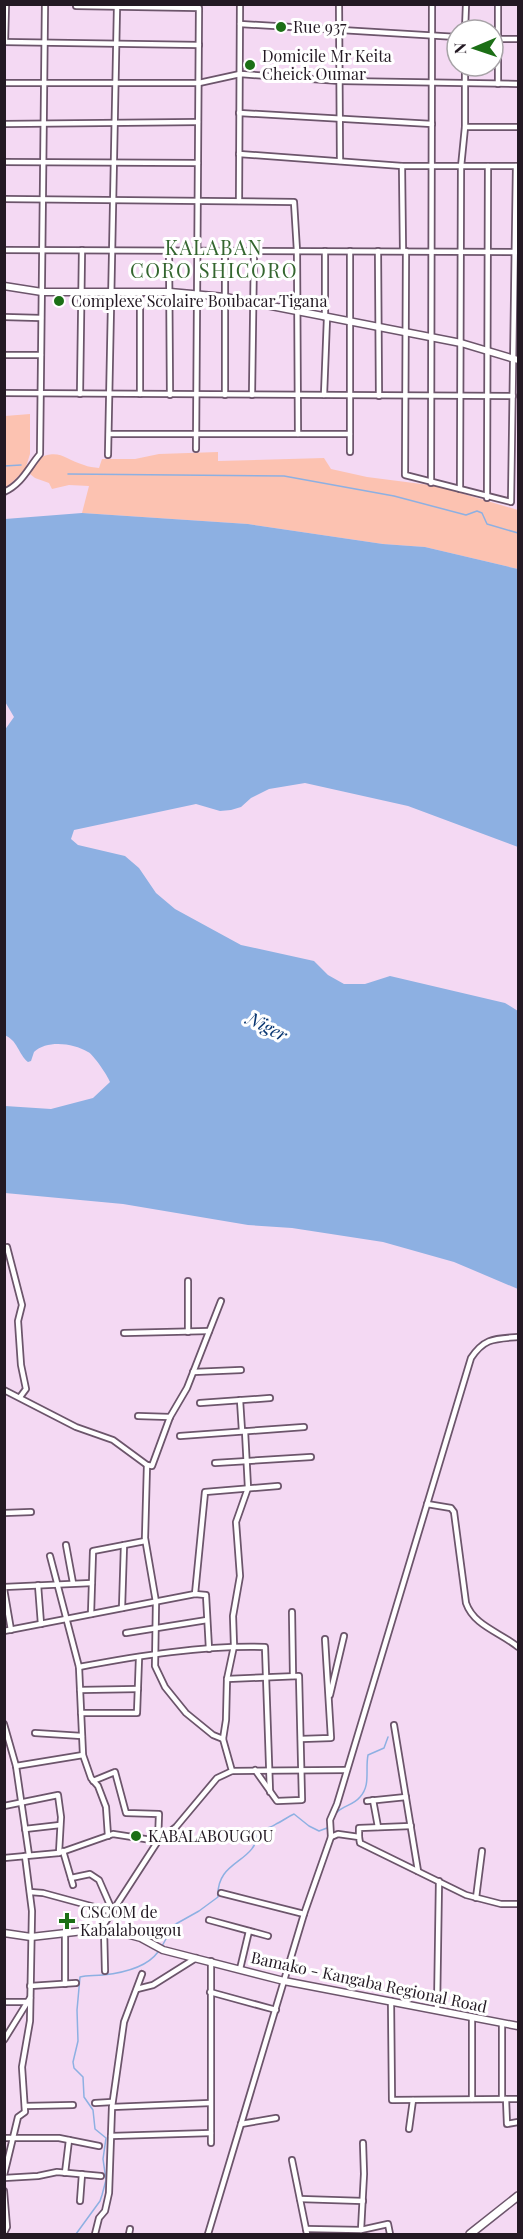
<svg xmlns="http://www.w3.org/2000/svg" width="523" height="2239" viewBox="0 0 523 2239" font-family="'Playfair Display',serif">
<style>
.green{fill:#fcc2b1}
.water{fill:#8db0e2}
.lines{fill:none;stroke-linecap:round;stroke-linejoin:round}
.stream{stroke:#8db0e2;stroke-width:1.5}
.street-casing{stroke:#6c556b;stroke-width:8}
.secondary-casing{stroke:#6c556b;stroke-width:9}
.primary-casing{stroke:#6c556b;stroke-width:10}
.street{stroke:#fff;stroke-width:4.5}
.secondary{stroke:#fff;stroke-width:6}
.primary{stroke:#fff;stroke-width:7}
.poi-dot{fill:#1c6f16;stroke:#fff;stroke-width:2}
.labels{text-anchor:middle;stroke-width:6;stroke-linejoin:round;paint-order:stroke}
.poi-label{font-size:16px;fill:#231923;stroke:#fff;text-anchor:start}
.street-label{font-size:16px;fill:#231923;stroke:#fff}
.water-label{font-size:18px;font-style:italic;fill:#093671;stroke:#fff}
.quarter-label{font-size:20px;letter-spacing:1.5px;fill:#34662f;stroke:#fff}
</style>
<rect width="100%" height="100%" fill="#f4d9f3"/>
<g class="green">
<polygon points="30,414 30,454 25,470 5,489 5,416"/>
<path d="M218,452V461L324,458L331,469L367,477L437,486L518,510V569L425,547L383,544L248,524L82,513L89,486L69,485L52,489L49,483L35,478L30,474L37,459C60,448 63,459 84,465C88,467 94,467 99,468L102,459H135L159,454Z"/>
</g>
<path class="water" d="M82,513L248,524L383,544L425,547L518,569V847L408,806L305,783L269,789L251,798L241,807L231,810L220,811L196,804L74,830L71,839L78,845L125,856L139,868L156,893L175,909L241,945L314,961L328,975L344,984H365L390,976L505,1003L518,1011V1289L454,1262L383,1242L292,1228L248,1225L123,1204L5,1193V1106L51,1109L93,1098L110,1082C108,1076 93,1054 88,1052C73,1043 47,1040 34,1052L31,1061L28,1062C18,1054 18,1040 4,1035V731L14,717L4,700L5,519Z"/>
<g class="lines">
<g class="stream">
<polyline points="4,466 21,465"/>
<polyline points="68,474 284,476 394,496 466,515 477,511 482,513 487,524 518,533"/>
<path d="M332,1822C336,1805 351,1808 360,1797C371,1785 365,1770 368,1755L384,1748L388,1737"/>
<path d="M161,1948L167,1937L176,1933L174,1925L199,1911L218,1897C216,1859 257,1864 258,1831C264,1828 271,1828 276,1824C283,1821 287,1817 294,1814L309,1826L319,1831L327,1828"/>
<path d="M76,2234L100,2201L102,2195L106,2180L103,2159L106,2138L95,2129L93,2110L84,2097L83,2077L74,2068L73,2062L78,2041L77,2010L80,1977C87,1975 95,1976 103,1975C122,1973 147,1967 158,1952"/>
</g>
<g class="street-casing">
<g id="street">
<polyline points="339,4 340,161"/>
<polyline points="498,4 498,84"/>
<polyline points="76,6 199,8 196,449"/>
<polyline points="240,24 457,37"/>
<polyline points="465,30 466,4"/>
<polyline points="498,39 518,39"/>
<polyline points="4,42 199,45"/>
<polyline points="5,42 6,4"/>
<polyline points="4,83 199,83 240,74 340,81 518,84"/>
<polyline points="239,113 432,124"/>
<polyline points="4,124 198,122"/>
<polyline points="465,127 518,127"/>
<polyline points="239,154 402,166 518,166"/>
<polyline points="4,162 198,163"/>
<polyline points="402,166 403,251"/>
<polyline points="4,199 294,202 297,251 298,434"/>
<polyline points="239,201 240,4"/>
<polyline points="4,250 518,252"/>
<polyline points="169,250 170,395"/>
<polyline points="225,251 225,395"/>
<polyline points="350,251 350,452"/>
<polyline points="378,251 379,396"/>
<polyline points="406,251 405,475 511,502 516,166"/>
<polyline points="4,317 41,318"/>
<polyline points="325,317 325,251"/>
<polyline points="4,355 41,355"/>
<polyline points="4,393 513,396"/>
<polyline points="80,394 82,250"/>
<polyline points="140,394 140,293"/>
<polyline points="252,395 254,251"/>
<polyline points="324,395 327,318"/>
<polyline points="109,434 350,434"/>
<polyline points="108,455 117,7"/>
<polyline points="431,483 432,4"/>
<polyline points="460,489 461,167 465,127 465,66"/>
<path d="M4,492C22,484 28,468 40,454L45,4"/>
<polyline points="487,498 488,166"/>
<polyline points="7,1247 22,1305 18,1321 19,1336 21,1365 26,1389 20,1397"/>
<polyline points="188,1281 188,1332"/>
<polyline points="124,1333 209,1331"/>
<polyline points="193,1372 241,1370"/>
<polyline points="4,1390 76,1427 113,1440 147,1465 152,1466 170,1417 187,1388 221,1301"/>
<polyline points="240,1400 242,1431"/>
<polyline points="200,1403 270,1398"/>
<polyline points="138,1416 170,1417"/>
<polyline points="180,1436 304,1427"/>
<polyline points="215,1463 311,1457"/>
<polyline points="147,1465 145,1538 156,1602 155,1666 165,1687 186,1713 213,1735 223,1739"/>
<path d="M427,1504L451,1508L454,1512L466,1603C474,1626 500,1632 518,1647"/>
<polyline points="4,1513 31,1512"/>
<polyline points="66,1545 73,1583"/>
<polyline points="50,1556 79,1667 83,1755 91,1778 98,1786 106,1807 108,1836"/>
<polyline points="38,1585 41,1624"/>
<polyline points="4,1587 92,1583"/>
<polyline points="4,1589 11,1630"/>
<polyline points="195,1594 205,1492 278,1486"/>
<polyline points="122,1608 124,1545"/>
<polyline points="292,1612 293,1676"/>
<polyline points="91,1614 93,1551 145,1541"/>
<polyline points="4,1631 195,1594 206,1595 209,1649"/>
<polyline points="126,1633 207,1620"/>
<path d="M79,1667C137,1656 205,1645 265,1647L270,1792"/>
<polyline points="227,1679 299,1676 302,1800 277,1801 255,1770"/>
<polyline points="80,1690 138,1689"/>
<polyline points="330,1695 344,1636"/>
<polyline points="81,1713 137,1713 139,1658"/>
<polyline points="4,1724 16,1766 29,1855"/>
<polyline points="394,1725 418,1871"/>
<polyline points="35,1733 82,1736"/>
<polyline points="301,1739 331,1738 325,1639"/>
<polyline points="16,1766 83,1755"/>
<polyline points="232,1771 346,1770"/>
<polyline points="373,1800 378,1827"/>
<polyline points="367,1801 406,1797"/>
<polyline points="4,1806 58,1795 61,1817 59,1853"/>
<polyline points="25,1829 60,1825"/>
<polyline points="331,1837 338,1834 359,1837 360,1843 466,1895 501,1904 518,1904"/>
<polyline points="359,1837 359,1828 411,1826"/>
<polyline points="63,1851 73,1885"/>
<polyline points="4,1858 59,1853 113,1834 158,1841 159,1814 126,1813 115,1772 93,1781"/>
<polyline points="71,1878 90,1874 99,1880 113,1912"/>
<polyline points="30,1892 43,1893 113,1912"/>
<polyline points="221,1893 304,1914"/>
<polyline points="476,1898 482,1851"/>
<polyline points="209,1920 268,1936"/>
<polyline points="101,1929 158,1841 176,1827 217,1778 232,1771 223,1739 226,1720 227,1679 234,1646 233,1616 240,1576 236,1522 248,1488 245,1431"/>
<polyline points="104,1929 105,1971"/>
<polyline points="65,1935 65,1984"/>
<polyline points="211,1961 211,2143"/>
<polyline points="240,1969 249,1931"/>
<polyline points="30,1986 76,1983"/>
<polyline points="137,1989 153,1985 196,1958"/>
<polyline points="210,1992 276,2010"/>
<polyline points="391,2001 392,2100 518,2099"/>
<polyline points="4,2002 27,2002"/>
<polyline points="437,2010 439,1881"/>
<polyline points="472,2017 472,2099"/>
<polyline points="502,2023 502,2099"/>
<polyline points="4,2040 30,1998"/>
<polyline points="506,2099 507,2124 518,2122"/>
<polyline points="95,2103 112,2102"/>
<polyline points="25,2106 73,2105"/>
<polyline points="112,2107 210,2103"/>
<polyline points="241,2124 276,2118"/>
<polyline points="409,2129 413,2100"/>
<polyline points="111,2136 211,2133"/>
<polyline points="4,2138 59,2138 99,2146"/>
<polyline points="292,2160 307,2234"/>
<polyline points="65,2173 69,2140"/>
<polyline points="4,2175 18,2117 25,2112 22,2067 30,2021 32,1911 25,1856"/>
<polyline points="4,2178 38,2176 57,2172 101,2176"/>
<polyline points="4,2191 7,2227 4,2233"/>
<polyline points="300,2199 363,2201"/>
<polyline points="80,2201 82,2174"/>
<polyline points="306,2229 361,2230 388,2224 390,2234"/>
<polyline points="361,2230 364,2174 363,2143"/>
<polyline points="95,2234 99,2218 105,2211 109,2193 112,2107 124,2022 142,1974"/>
<polyline points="129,2234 130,2229"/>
<path d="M208,2234L304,1914L331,1837L330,1820L337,1804L471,1358C485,1337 496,1339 518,1337"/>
</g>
</g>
<g class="secondary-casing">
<g id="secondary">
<polyline points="4,286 42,292 170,292 225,297 461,343 518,360"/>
<polyline points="4,1933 31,1937 101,1929 119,1932 141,1938 163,1950 284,1981 518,2026"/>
</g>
</g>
<g class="primary-casing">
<polyline id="primary" points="470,2234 518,2196"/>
</g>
<use href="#street" class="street"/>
<use href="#secondary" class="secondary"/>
<use href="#primary" class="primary"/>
</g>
<g class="poi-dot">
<circle cx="281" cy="27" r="6"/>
<circle cx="250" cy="65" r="6"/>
<circle cx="59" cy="301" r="6"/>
<circle cx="136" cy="1836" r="6"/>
<path d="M64 1912h6v6h6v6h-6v6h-6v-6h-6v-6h6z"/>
</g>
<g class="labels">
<g class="poi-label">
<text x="293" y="33">Rue 937</text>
<text x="262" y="62">Domicile Mr Keita<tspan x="262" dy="18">Cheick Oumar</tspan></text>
<text x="71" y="307">Complexe Scolaire Boubacar Tigana</text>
<text x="148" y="1842">KABALABOUGOU</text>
<text x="80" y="1918">CSCOM de<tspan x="80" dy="18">Kabalabougou</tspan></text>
</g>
<g class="street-label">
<text transform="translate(369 1982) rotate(12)" y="6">Bamako - Kangaba Regional Road</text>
</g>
<g class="water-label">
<text transform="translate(267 1027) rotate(28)" y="6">Niger</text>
</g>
<g class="quarter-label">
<text x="214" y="255">KALABAN<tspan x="214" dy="23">CORO SHICORO</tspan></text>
</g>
</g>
<rect width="523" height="2239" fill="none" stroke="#231923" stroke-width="12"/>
<g transform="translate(475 48) rotate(268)"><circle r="28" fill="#ffffff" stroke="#a7a3a7" stroke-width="1.5"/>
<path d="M0-4.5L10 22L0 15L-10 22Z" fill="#1c6f16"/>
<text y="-9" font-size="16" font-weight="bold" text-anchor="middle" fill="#231923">N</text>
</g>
</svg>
